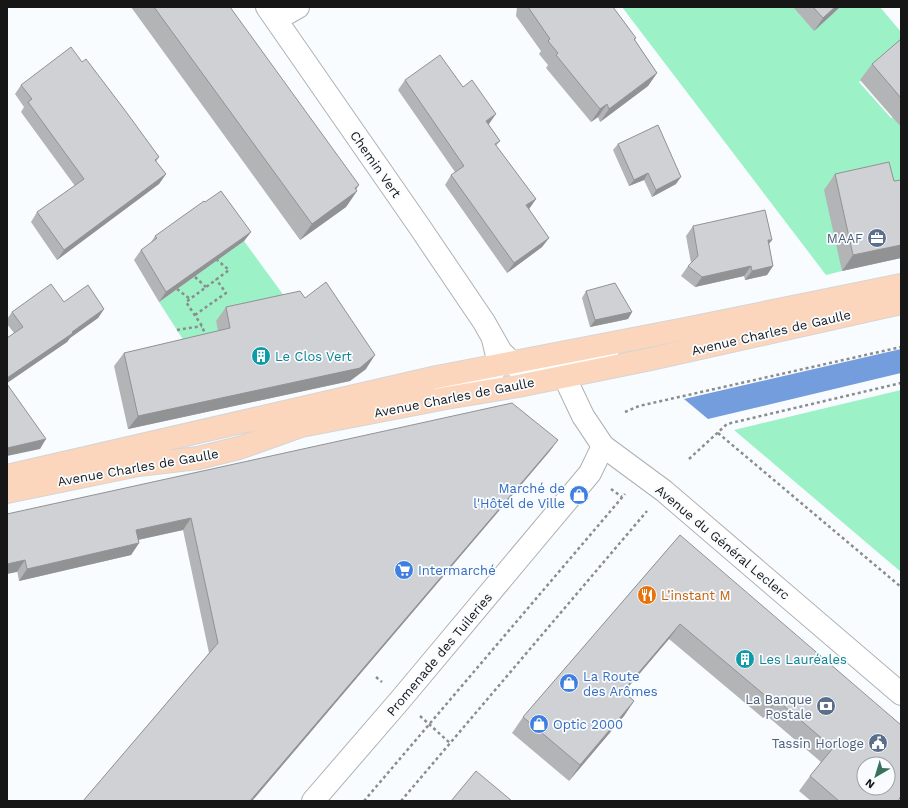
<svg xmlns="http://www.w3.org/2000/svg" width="908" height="808" viewBox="0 0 908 808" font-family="'Work Sans',sans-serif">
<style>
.green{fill:#9cf1c6}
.water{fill:#739ddd}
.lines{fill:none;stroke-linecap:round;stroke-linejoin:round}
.street-casing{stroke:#aeb1b3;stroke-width:24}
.secondary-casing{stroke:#aeb1b3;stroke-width:24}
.primary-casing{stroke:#d5d5d5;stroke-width:24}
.path{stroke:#8b8c8e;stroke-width:2.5;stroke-dasharray:3 3;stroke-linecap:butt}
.street{stroke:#fff;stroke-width:22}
.secondary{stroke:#fff;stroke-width:22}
.primary{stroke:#fbd6bc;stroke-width:22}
.wall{fill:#b2b4b6}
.shaded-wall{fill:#919294}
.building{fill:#cfd1d4;stroke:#919294;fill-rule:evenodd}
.labels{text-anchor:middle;stroke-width:3.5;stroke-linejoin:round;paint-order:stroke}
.street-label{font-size:13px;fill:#161617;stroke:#f9fcff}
.service-label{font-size:13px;fill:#4e5e75;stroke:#f9fcff;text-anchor:end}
.culture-label{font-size:13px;fill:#0d838f;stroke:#f9fcff;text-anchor:start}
.shop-label{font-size:13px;fill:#366cbe;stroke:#f9fcff;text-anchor:start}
.food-label{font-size:13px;fill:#c56008;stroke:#f9fcff;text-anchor:start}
</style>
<rect width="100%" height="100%" fill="#f9fcff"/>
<g class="green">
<polygon points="622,7 793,7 814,30 840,7 880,7 901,32 901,45 859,82 891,118 893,117 901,127 901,193 842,271 826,275"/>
<polygon points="244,241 290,304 216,321 221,342 189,349 159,302"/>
<polygon points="901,390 901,572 734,430"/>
</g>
<polygon class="water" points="901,349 901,373 708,419 684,399"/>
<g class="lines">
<g class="street-casing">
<g id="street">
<polyline points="267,7 419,226 484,322 501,352 520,370 541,376 557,376"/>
<polyline points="277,19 298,7"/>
<polyline points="313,801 401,699 585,479 590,473 603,446"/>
</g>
</g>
<g class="secondary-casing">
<g id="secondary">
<path d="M607,354C590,357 573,358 564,376L583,416L603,446L664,491L901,694"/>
<polyline points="444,389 477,381 492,375 498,360 493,339"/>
</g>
</g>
<g class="primary-casing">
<g id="primary">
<polyline points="7,476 437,377 685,329 901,285"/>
<polyline points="7,492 138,465 198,458 239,448 301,426 446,398 518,386 651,359 901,303"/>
</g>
</g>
<g class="path">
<polyline points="195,277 206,287"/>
<polyline points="177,289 190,299"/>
<polyline points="195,315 226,293 216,279"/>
<polyline points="177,330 202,326"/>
<polyline points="206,337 202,326 186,302 229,270 217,260"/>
<polyline points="625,412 639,406 901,347"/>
<polyline points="718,433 901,587"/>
<polyline points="689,459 727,424 901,383"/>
<polyline points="611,489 622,497"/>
<polyline points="376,677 382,682"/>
<polyline points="420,716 450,743"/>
<polyline points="364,801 625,494"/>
<polyline points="401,801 647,511"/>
</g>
<use href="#street" class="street"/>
<use href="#secondary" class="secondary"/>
<use href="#primary" class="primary"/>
</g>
<g class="wall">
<polygon points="131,7 230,7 357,191 346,207 300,240"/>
<polygon points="517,7 613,7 636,38 635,40 657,73 648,86 600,122 598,117 591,122 546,68 548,65 539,54 541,51 516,16"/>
<polygon points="793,7 840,7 814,31"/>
<polygon points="901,39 901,127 860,80 872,64"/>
<polygon points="82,62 159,157 156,162 166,174 159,184 57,260 31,222 37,212 75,186 21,112 24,107 15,94 21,85"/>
<polygon points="405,80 489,125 500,141 496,146 536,199 529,209 549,238 542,247 507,273 445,185 451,175 455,172 398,90"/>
<polygon points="618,144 676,184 652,197 644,180 629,186 613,150"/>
<polygon points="835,174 894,181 901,180 901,258 842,271 824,190"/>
<polygon points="205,202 251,232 244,241 159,302 134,260 141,250 150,244 155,236"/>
<polygon points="693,226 769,244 773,266 767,275 745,280 744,276 695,287 681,276 688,266 691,263 686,236"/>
<polygon points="586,291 632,312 628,319 590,327 582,298"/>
<polygon points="305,298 366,369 350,381 128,429 114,366 124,353 218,331 216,321 226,307"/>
<polygon points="64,302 104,309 98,318 70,338 67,342 7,383 7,338 14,333 7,324 7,319 12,312"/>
<polygon points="558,440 549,452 252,801 83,801 209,653 183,530 138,540 139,543 131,555 19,581 7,514"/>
<polygon points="680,535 898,801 811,801 799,791 810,776 821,762 766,715 763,718 669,639 624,692 634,701 624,716 569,781 512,733 523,717"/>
</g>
<g class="shaded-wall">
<polygon points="835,7 840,7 814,31 823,18"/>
<polygon points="657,73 648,86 600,122 609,109"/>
<polygon points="607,104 598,117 591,122 600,109"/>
<polygon points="496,114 489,124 480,131 486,121"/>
<polygon points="648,173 644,180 629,186 634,180"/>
<polygon points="166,174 159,184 57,260 64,250"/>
<polygon points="681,177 676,184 652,197 656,190"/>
<polygon points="359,185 353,194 357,191 346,207 300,240 312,224"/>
<polygon points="536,199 529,209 526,205"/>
<polygon points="251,232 244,241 159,302 166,292"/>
<polygon points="549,238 542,247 507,273 514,263"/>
<polygon points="768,240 772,240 765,249"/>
<polygon points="901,245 901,258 842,271 853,255"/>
<polygon points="751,266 744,276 695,287 702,277"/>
<polygon points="773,266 767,275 745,280 752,271"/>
<polygon points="104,309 98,318 70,338 67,342 7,383 7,378"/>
<polygon points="632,312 628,319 590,327 595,320"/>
<polygon points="375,355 366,369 350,381 128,429 138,416"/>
<polygon points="46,439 40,449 7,456 7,448"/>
<polygon points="558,440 549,452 252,801 250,801"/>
<polygon points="191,518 183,530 128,542 136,530"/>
<polygon points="139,543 131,555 19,581 27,569"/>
<polygon points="25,560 17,572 7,574 7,564"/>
<polygon points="680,624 669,639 612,706 623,691"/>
<polygon points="777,700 766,715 763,718 774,703"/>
<polygon points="634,701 624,716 569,781 580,765"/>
</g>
<g class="building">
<polygon points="154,7 230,7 359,185 355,188 357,191 312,224"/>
<polygon points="528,7 613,7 636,38 634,39 657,73 609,109 607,104 600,109 556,55 558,53 548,41 550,39"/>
<polygon points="813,7 835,7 823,18"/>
<polygon points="901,39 901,98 872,64"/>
<polygon points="71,47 82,62 86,59 127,113 159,157 155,160 166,174 64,250 37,212 84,179 28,102 32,99 21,85"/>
<polygon points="440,55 463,87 472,80 496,114 486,121 500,141 495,144 536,199 526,205 549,238 514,263 451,175 464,166 405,80"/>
<polygon points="658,125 681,177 656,190 648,173 634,180 618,144"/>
<polygon points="889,162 894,181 901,180 901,245 853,255 835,174"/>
<polygon points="221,191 251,232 166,292 141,250 157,238 155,236 204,201 205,202"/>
<polygon points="765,210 772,240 768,240 773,266 752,271 751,266 702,277 688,266 698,256 693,226"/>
<polygon points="326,282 375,355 360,368 138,416 124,353 230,328 226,307 300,291 305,298"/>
<polygon points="615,283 632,312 595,320 586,291"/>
<polygon points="51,284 64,302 88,285 104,309 72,332 73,333 7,378 7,338 23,327 12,312"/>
<polygon points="7,384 46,439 7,448"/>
<polygon points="512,403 558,440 250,801 83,801 218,643 191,518 136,530 139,543 27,569 25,560 7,564 7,514"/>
<path d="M680,535L901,725V796L898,801H839L810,776L833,748L777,700L774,703L680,624L623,691L634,701L580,765L523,717ZM864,764H888V788H864Z"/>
<polygon points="476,771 512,801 451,801"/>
</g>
<defs>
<g id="office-disc" transform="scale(1)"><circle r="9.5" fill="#5c6f8a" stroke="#f9fcff"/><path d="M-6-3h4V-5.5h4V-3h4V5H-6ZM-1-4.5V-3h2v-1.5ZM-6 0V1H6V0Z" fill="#fff"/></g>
<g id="building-disc" transform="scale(1)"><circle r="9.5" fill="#0f9aa8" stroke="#f9fcff"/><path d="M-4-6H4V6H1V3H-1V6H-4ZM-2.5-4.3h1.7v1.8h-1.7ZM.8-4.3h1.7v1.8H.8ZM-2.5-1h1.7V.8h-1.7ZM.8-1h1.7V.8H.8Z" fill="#fff"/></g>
<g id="shop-disc" transform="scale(1)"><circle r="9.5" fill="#3f7fe0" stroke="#f9fcff"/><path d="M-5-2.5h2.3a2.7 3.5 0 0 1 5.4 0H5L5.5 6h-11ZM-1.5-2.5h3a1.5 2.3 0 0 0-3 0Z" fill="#fff"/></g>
<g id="supermarket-disc" transform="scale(1)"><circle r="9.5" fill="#3f7fe0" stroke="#f9fcff"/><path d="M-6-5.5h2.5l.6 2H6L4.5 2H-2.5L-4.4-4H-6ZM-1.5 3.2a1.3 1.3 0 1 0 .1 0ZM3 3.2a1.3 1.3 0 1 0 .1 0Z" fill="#fff"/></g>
<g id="restaurant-disc" transform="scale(1)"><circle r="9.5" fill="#e8710a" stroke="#f9fcff"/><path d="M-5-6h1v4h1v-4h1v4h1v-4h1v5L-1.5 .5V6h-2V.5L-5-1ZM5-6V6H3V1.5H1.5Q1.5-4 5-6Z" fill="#fff"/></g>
<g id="bank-disc" transform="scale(1)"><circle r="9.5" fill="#5c6f8a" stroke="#f9fcff"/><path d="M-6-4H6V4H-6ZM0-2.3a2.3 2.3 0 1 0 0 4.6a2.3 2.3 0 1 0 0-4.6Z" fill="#fff"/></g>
<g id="civic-disc" transform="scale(1)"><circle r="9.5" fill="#5c6f8a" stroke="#f9fcff"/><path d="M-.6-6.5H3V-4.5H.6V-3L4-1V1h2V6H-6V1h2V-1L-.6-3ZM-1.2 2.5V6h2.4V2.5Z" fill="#fff"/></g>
</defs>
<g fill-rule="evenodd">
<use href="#office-disc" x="877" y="238"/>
<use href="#building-disc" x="261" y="356"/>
<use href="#shop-disc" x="579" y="495"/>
<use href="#supermarket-disc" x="404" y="570"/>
<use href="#restaurant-disc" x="647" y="595"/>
<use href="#building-disc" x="745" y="659"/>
<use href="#shop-disc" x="569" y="683"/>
<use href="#bank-disc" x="826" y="706"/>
<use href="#shop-disc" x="539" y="724"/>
<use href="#civic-disc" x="878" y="743"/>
</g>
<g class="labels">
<g class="street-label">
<text transform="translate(376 164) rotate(55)" y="5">Chemin Vert</text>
<text transform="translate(771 332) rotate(-13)" y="5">Avenue Charles de Gaulle</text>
<text transform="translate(454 397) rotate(-11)" y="5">Avenue Charles de Gaulle</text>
<text transform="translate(138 467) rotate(-10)" y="5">Avenue Charles de Gaulle</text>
<text transform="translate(723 542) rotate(40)" y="5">Avenue du Général Leclerc</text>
<text transform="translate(439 654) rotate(-50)" y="5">Promenade des Tuileries</text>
</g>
<g class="service-label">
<text x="863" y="243">MAAF</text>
<text x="812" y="704">La Banque<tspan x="812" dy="15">Postale</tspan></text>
<text x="864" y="748">Tassin Horloge</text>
</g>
<g class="culture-label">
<text x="275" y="361">Le Clos Vert</text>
<text x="759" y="664">Les Lauréales</text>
</g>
<g class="shop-label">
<text x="565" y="493" text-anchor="end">Marché de<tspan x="565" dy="15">l'Hôtel de Ville</tspan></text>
<text x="418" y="575">Intermarché</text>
<text x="583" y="681">La Route<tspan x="583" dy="15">des Arômes</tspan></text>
<text x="553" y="729">Optic 2000</text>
</g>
<g class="food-label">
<text x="661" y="600">L’instant M</text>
</g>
</g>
<rect width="908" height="808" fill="none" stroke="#161617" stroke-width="16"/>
<g transform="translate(876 776) rotate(218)"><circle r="19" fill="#f9fcff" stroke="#9ea0a2"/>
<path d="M0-3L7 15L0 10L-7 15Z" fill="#38725c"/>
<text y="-6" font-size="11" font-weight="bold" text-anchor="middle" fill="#161617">N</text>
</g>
</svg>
